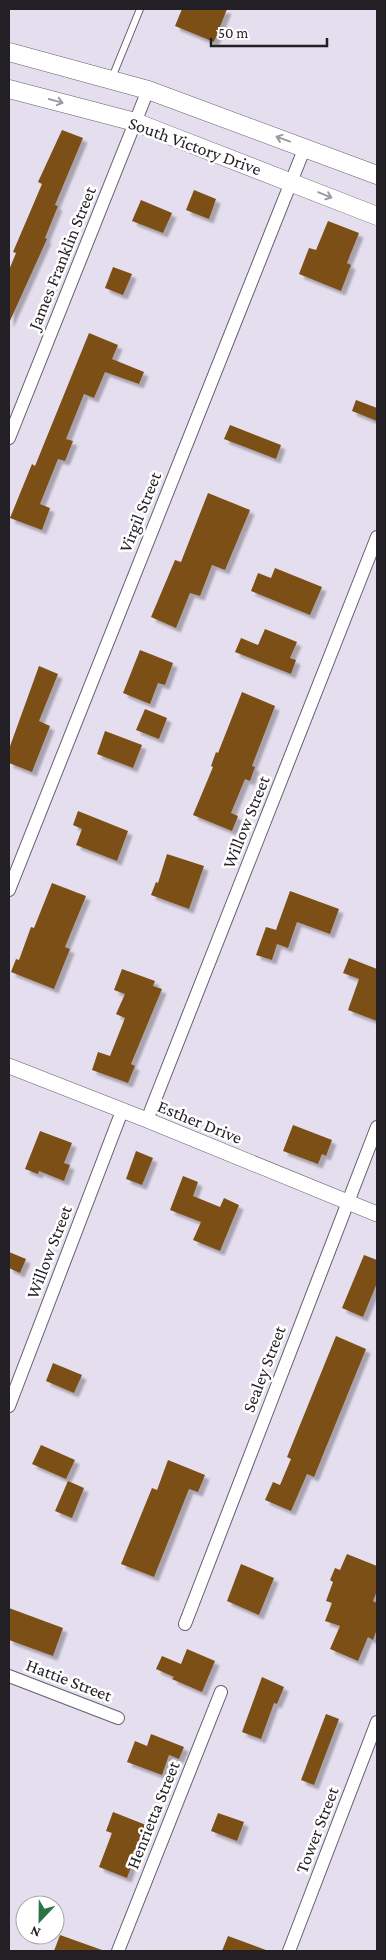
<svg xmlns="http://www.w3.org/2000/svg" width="386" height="1960" viewBox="0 0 386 1960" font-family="'Crimson Pro',serif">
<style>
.building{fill:#7c4f14;filter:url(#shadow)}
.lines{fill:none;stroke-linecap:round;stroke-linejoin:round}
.service-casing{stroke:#655f6d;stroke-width:8}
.minor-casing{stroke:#655f6d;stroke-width:14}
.tertiary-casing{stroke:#655f6d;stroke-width:16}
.secondary-casing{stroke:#655f6d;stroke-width:19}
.service{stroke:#fff;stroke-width:6}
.minor{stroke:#fff;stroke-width:12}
.tertiary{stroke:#fff;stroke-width:15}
.secondary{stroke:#fff;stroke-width:18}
.oneway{stroke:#9c9a9d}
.labels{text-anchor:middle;stroke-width:5;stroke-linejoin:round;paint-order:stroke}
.street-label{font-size:18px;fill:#221f25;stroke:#fff}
</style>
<defs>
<filter id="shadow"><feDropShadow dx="4.5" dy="4.5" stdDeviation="1" flood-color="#0004"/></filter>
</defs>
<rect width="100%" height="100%" fill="#e5deee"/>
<g class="building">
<polygon points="182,9 227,9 214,42 175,26"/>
<polygon points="62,130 83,138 55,205 58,206 45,238 47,239 9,323 9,270 16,253 13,252 42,184 38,182"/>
<polygon points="194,190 216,199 209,219 186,210"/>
<polygon points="141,200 172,213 163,233 132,221"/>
<polygon points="328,221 359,233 347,263 351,265 341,291 299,274 309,248 316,250"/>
<polygon points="113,267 132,274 123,295 105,288"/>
<polygon points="89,333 118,345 112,359 144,372 139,384 105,372 94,398 84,394 66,439 73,441 65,461 58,459 40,504 50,508 42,530 10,518 32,464 35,466"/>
<polygon points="356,400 377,408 377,421 352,411"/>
<polygon points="230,425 281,445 276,459 224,439"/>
<polygon points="208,493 250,510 225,570 212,565 200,596 190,593 176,628 151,617 175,560 181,562"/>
<polygon points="275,568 322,587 310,615 251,591 258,573 271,578"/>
<polygon points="265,629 297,642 290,658 296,660 291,674 235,652 241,638 258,645"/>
<polygon points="140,650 173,663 165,685 158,683 150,704 123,693"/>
<polygon points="39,666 58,674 39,721 50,726 32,772 9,763 9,749"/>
<polygon points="242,692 275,706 252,766 255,767 250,781 245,779 231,813 238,816 232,831 193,815 213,767 211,766 216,752 218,753"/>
<polygon points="145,709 167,718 159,739 136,730"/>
<polygon points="105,731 142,745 133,768 97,754"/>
<polygon points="78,811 128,831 117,861 76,845 82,829 73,825"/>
<polygon points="167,854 204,866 189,909 151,895 156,882 158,883"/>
<polygon points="52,883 86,896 65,947 70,949 54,989 11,972 16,959 19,960 31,927 34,928"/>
<polygon points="290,891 339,909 330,934 297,922 288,948 277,944 272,960 256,955 266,927 276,930"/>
<polygon points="349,958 377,969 377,1021 348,1010 359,979 343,973"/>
<polygon points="122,969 155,981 153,986 162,989 131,1064 135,1066 128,1083 92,1070 98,1052 110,1056 125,1018 116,1014 125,994 114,990"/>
<polygon points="293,1125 332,1140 326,1156 322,1154 318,1164 283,1151"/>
<polygon points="40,1131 72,1143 64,1163 70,1165 64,1181 39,1171 38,1174 25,1169"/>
<polygon points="136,1151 153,1158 142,1185 126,1179"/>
<polygon points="183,1176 198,1182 193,1196 220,1207 224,1198 239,1205 220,1251 193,1240 201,1222 170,1210"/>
<polygon points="9,1252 26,1259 20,1273 9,1268"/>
<polygon points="364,1255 377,1260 377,1283 363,1317 342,1308"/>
<polygon points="336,1336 366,1349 314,1477 307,1474 291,1511 265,1500 273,1482 280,1485 291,1459 287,1457"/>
<polygon points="53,1363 82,1375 74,1393 46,1381"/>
<polygon points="41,1445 75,1460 66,1479 32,1464"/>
<polygon points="168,1460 205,1475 198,1492 189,1489 154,1577 121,1564 152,1488 157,1490"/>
<polygon points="68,1481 84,1488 72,1518 55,1511"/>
<polygon points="347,1554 377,1566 377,1591 373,1601 377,1603 377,1629 373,1640 368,1637 358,1661 330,1649 340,1626 325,1621 332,1603 326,1601 333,1582 330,1580 335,1568 340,1570"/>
<polygon points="241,1564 274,1578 259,1615 227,1601"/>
<polygon points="9,1608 63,1628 53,1656 9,1640"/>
<polygon points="187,1649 215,1661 202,1692 172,1679 174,1677 156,1669 162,1656 181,1664"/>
<polygon points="262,1677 284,1687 277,1704 274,1703 261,1739 242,1732"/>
<polygon points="326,1714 339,1719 314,1785 301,1780"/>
<polygon points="151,1734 184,1747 179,1759 169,1755 162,1775 127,1762 135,1741 147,1746"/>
<polygon points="113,1812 146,1825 127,1878 99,1867 112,1833 106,1831"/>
<polygon points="218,1813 244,1822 237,1841 211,1831"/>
<polygon points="60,1935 102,1950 101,1951 54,1951"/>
<polygon points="228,1936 266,1950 266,1951 222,1951"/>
</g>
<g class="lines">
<g class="service-casing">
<polyline id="service" points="111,80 140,9"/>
</g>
<g class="minor-casing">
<g id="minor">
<polyline points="9,438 148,90"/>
<polyline points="9,890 305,147"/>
<polyline points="147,1120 377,537"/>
<polyline points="9,1406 122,1111"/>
<polyline points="185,1624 377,1127"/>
<polyline points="9,1676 118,1718"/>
<polyline points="118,1951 221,1692"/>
<polyline points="289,1951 377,1722"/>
</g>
</g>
<g class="tertiary-casing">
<polyline id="tertiary" points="9,1066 147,1120 377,1214"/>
</g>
<g class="secondary-casing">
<g id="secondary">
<polyline points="9,52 148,90 377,175"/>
<polyline points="9,89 135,122 377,216"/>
</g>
</g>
<use href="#service" class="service"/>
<use href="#minor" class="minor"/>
<use href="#tertiary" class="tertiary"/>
<use href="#secondary" class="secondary"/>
</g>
<defs><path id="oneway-shaft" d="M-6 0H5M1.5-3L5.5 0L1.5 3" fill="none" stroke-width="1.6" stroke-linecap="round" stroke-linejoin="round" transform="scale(1.25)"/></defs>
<g class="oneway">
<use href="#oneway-shaft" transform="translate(56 101) rotate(15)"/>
<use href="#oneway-shaft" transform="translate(283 139) rotate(-160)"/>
<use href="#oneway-shaft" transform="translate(325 195) rotate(22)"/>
</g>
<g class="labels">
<g class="street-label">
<text transform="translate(195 146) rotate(20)" y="6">South Victory Drive</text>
<text transform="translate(62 258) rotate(-68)" y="6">James Franklin Street</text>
<text transform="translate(140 512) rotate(-68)" y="6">Virgil Street</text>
<text transform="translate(246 822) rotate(-68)" y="6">Willow Street</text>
<text transform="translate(200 1122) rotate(22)" y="6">Esther Drive</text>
<text transform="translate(49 1252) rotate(-69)" y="6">Willow Street</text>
<text transform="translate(264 1369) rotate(-69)" y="6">Sealey Street</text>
<text transform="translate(69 1680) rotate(21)" y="6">Hattie Street</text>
<text transform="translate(153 1815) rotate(-68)" y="6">Henrietta Street</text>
<text transform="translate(317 1830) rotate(-69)" y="6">Tower Street</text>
</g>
</g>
<rect width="386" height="1960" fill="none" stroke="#221f25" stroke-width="20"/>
<g transform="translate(40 1920) rotate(202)"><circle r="24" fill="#ffffff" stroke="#a7a5a8"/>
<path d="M0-4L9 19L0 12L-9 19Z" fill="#297442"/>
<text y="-8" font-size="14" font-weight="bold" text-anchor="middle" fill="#221f25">N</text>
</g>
<path d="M211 38v8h116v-8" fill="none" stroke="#221f25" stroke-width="2.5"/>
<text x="218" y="38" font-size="15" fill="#221f25" stroke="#ffffff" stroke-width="4" paint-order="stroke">50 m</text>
</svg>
